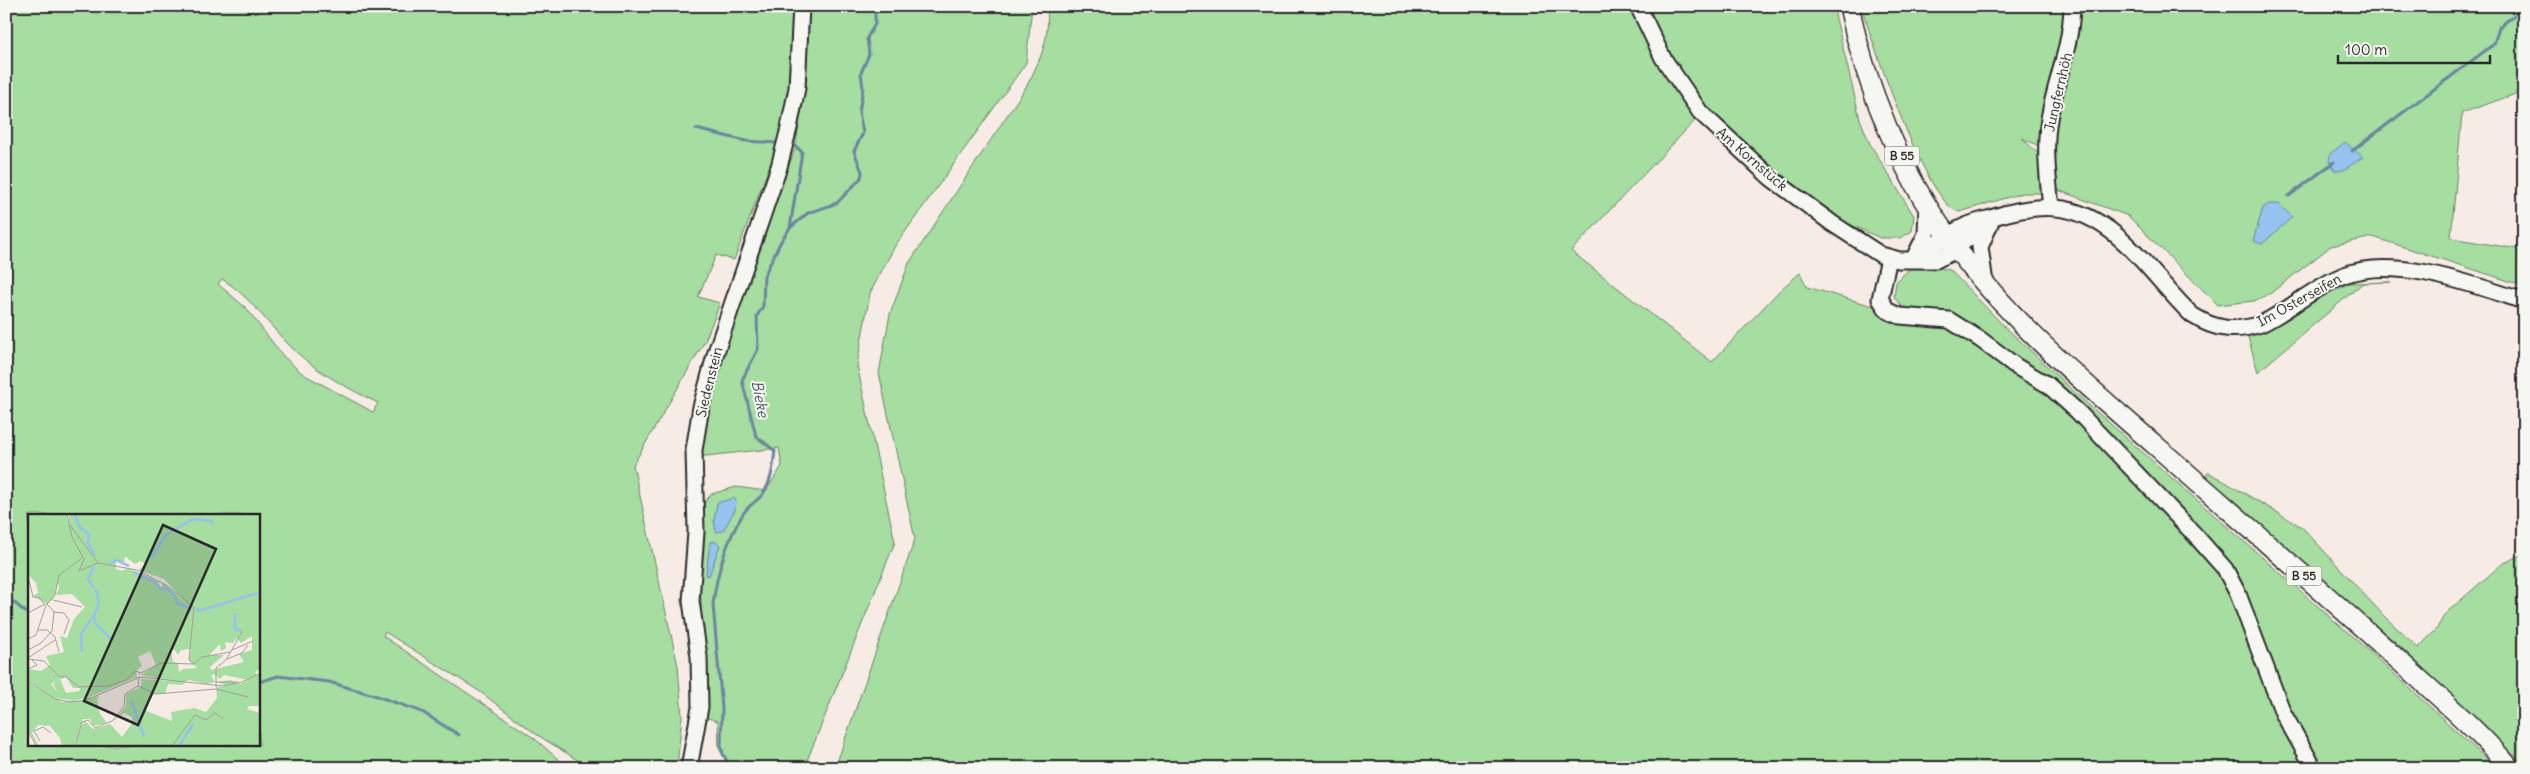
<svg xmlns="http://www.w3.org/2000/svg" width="2530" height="774" viewBox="0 0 2530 774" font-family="Delius,sans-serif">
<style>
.green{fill:#a6dda0;stroke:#688466;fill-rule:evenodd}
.water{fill:#95c2ef;stroke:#6b86a1}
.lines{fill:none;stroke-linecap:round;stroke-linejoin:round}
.stream{stroke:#6b86a1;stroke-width:3}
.minor-casing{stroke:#2b2b2b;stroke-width:19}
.major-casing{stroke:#2b2b2b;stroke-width:22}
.minor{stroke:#f6f6f2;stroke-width:15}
.major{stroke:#f6f6f2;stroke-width:19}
.labels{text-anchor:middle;stroke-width:4;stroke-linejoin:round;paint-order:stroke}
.shield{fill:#f6f6f2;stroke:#686867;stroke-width:1}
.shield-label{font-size:12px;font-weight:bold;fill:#2b2b2b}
.street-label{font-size:14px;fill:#2b2b2b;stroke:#f6f6f2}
.water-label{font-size:15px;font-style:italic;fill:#4b5866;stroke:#f6f6f2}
.inset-river{fill:none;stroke:#95c2ef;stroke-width:2.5}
.inset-road{fill:none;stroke:#a59e9b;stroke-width:1}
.view{fill:#2b2b2b;fill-opacity:0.15;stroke:#2b2b2b;stroke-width:2.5}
.inset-edge{fill:none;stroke:#2b2b2b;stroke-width:2.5}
</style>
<rect width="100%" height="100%" fill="#f7ebe6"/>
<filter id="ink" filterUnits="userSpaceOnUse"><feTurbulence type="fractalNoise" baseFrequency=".02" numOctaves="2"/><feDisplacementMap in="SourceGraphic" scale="10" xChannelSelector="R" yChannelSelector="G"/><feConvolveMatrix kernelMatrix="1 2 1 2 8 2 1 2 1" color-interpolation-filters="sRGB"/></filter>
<g filter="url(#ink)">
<g class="green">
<path d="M6,6H797L796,86L781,141L769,167L734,260L716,255L698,297L720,303L705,341L633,465L678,666L682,716L677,768H590L536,734L479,691L385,632L383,636L534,738L568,768H6ZM222,279C248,295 264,319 285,341C311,369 345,387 378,403L373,412L303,374L283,356L246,308L218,284ZM29,515H259V745H29Z"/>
<polygon points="806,6 1032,6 1026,63 895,246 870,293 857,365 895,542 804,768 729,768 719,748 718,721 705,717 700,571 701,507 711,494 736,487 766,491 782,466 779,448 697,457 721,352 795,149 805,88"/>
<path d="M1047,6H1833L1860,119L1870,144L1914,216L1912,231L1900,238H1880L1843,221L1776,174L1707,108L1571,251L1712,362L1781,289L1800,273L1807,287L1873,306L1890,317L1902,306L1894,297L1896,282L1909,269L1928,266L1950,270L2001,323L2082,399L2387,667L2496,768H835L915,539L879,373L890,314L909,263L1026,87C1041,59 1050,39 1047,6Z"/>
<path d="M1861,6H2068L2041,147L2022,138L2044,159V193H2022L1960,212C1927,208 1872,40 1861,6Z"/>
<polygon points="2079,6 2258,6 2314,9 2314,6 2524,6 2524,91 2462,113 2451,238 2518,249 2524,286 2373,237 2331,246 2271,293 2254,301 2218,305 2128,216 2055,189 2052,126"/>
<polygon points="2391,282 2363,283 2258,372 2248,337 2349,283"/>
<polygon points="2208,472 2302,527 2384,616 2418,648 2436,630 2445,614 2502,564 2524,554 2524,765 2401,647 2204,478"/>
</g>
<g class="water">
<polygon points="2345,142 2363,157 2344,170 2335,171 2329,161 2330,154"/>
<polygon points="2269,204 2279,204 2292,217 2262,244 2253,241 2263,208"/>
<polygon points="734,498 736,501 735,510 723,531 716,532 714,520 717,503"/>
<polygon points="714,541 720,545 709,576 706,575 710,542"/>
</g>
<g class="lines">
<g class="stream">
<polyline points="696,129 746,141 776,143"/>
<polyline points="2352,151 2494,44 2499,27 2524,8"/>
<polyline points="2289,196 2334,162"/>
<polyline points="790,228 802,152 794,145"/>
<polyline points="6,596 29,615"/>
<polyline points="259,682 278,676 329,682 377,696 422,712 459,735"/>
<path d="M731,768L723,754L721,745L722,709L713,604C717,572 726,542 743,514C748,506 756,502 762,495C772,482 773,466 775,451L756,436L742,380L758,349L757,316L763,306L764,276L781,241L790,228L808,213L837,203L861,178L862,172L854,151L863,133L859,112L863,88L861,73L869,54L867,38L875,24V6"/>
</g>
<g class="minor-casing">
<g id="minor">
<polyline points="1638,6 1663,58 1700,112 1771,178 1833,224 1881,255 1899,260 1936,260 1948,254 1991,221"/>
<path d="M2051,207C2048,178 2044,148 2049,119C2056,79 2071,48 2072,6"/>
<polyline points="1915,256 1926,234 1927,206"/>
<polyline points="1889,258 1880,299 1888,311 1900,316 1949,320 1981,340 2017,367 2048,385 2078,412 2195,535 2225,569 2238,594 2283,713 2314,768"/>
<path d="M1913,259C1929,249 1944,237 1961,228C1973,222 1985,220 1997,216C2048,200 2084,205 2124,242C2148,264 2168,292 2192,315C2215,330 2235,332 2261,324C2290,310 2314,287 2344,275C2396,255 2473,285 2524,301"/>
<polyline points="1985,283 1980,247 1990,224"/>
<polyline points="689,768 700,707 699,657 691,601 696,532 694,450 701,407 716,352 779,167 789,128 797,88 801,6"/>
</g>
</g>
<g class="major-casing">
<path id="major" d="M1849,6C1865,84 1901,173 1948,237C2005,317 2082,381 2155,445C2239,519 2324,592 2406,667C2442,700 2479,731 2510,768"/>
</g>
<use href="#minor" class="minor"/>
<use href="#major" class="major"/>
</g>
</g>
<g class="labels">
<g class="shield">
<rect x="1884.5" y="146.5" width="35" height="19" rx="4"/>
<rect x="2286.5" y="566.5" width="35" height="19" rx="4"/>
</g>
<g class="shield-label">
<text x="1902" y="160">B 55</text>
<text x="2304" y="580">B 55</text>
</g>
<g class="street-label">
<text transform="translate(2058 92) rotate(-77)" y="5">Jungfernhöh</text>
<text transform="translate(1752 159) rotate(41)" y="5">Am Kornstück</text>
<text transform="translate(2299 300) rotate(-29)" y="5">Im Osterseifen</text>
<text transform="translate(709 382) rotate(-76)" y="5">Siedenstein</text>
</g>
<g class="water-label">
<text transform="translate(760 399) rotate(79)" y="5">Bieke</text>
</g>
</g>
<g transform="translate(28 514)">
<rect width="232" height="232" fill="#f7ebe6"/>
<path d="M0,0H39L40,11L41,0H232L233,154L227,158L229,161L220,166L196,161L192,165L186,160L183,162L187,168L179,170L160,166L154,171L140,170L137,180H124L116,196L144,207L143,198L166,194L178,198L189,184L188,173L199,172L189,168L202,166L212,170L232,160V192H221L219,195L232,199V232H48L51,215L57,207L65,215L82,210L94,223L104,209V203L96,199L84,208L98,193V180L113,173V165L145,167L113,161L128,151L122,137L110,143L114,152L108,157L109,163L52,187L27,184L0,165V155L13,157L22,151L18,142L36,138L32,122L39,124L46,105L57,93L44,80L28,81L31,74L30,68L26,84L19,90L5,82L10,79L8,69L0,61ZM97,42L107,50L112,47L118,50L110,56L136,65L157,88L135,69L132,75L131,68L100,54L94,57L88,55V46L96,49ZM224,122V136L211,140L216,148L183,156L182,153L196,141H181L192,130L193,137L198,134L197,128L205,129L209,124L213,129ZM146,135L150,141L153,136L163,135L161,146L169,154L155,155L151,158L150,149L145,148L143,137ZM38,163L45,174H52L51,177L38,179L32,165L25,170L30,179L23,170ZM0,167L34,188L72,182L69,185L72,200L79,209L65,212L62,205H55L46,232H34L32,224L22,212L10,211L4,219L11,232H9L0,214Z" fill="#a6dda0" fill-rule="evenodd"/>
<path class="inset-river" d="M47,0L51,12L61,21L60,29L67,42M123,44L138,21L165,5L184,7L185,10M82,50L88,46L101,52M66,53L60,65L66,74M106,58L125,67L133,75H139L147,82L149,89L164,95M168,94L171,97L233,78M207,99V115L214,117M67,103V109L83,125M65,104L71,89L68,75M54,138L53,120L64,104M104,188L116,223M151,232L165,210"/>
<path class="inset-road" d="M39,0L44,23L56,45L51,57L70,49M42,11L70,49M70,49L109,56L138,71L166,93L161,146L166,150M0,62L5,83L12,84L16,90M25,86L54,93M26,98L36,99L41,106L36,120M0,99L17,90M10,116H19L27,123L31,138M0,125L8,121L18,91L27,81L31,61L54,44M0,136L13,129L24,117L26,98L19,90M204,136L225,127M0,144L27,126M0,145L16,147L32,163L37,162L51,173L80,172L98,166L108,157L112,159M199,145L214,139L220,131M166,150L174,143L202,138M0,155L9,151L3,145M111,160L133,149L166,150M0,166L27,185L43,188L58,186L112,163L195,172L214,168L233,159M188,168H210M110,172L128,180L188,175L220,183M188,173V154L198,146L214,118M0,216L8,232M12,227L6,217L15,213L23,219M47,232L54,208L60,206L67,214L84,207L96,193L97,180L110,172L111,163M144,232L167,201L178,206L187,199L195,205"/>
<path class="view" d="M135,11L188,35L110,211L56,187Z"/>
<rect width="232" height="232" class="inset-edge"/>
</g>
<rect width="2530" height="774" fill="none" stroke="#f6f6f2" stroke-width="25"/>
<rect x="12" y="12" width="2505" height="749" fill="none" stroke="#2b2b2b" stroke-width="2" filter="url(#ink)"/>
<path d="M2338 55v8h152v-8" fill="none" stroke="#2b2b2b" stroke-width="2.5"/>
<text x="2345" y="55" font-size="15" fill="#2b2b2b" stroke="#f6f6f2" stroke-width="4" paint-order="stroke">100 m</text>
</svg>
